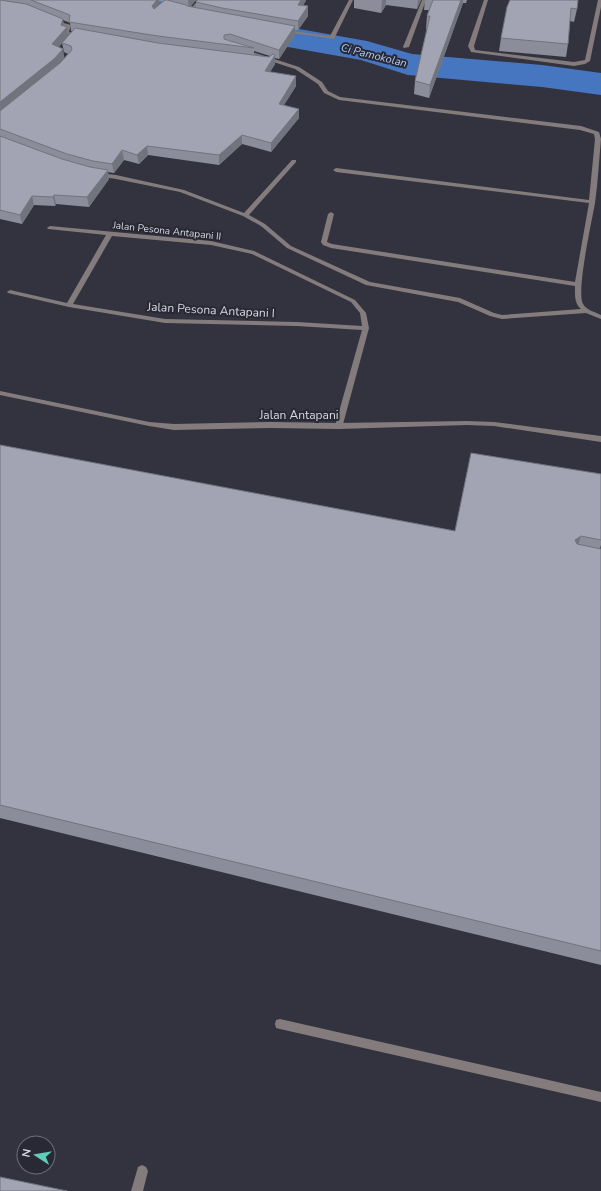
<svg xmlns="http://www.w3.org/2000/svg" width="601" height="1191" viewBox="0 0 601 1191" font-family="'Nunito Sans',sans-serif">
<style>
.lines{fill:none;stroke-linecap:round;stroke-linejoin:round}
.river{fill:#4676bf;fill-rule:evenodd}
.service{fill:#847c7c;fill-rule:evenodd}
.minor{fill:#847c7c;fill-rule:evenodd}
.tertiary{fill:#847c7c;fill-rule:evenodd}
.wall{fill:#8b8d9a;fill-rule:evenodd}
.shaded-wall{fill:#71737d}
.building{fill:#a2a4b3;stroke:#71737d}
.labels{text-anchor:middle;stroke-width:4;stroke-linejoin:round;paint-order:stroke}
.far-street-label{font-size:10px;fill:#d7d8e0;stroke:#282935}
.far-water-label{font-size:11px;font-style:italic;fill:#b1cbf2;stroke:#282935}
.street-label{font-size:12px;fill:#d7d8e0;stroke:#282935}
</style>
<rect width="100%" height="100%" fill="#32333f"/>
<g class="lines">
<polygon class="river" points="110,0 166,0 242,19 367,41 412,54 542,65 601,73 601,95 542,87 408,75 361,60 242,39 114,7"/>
<g class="service">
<polygon points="198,0 203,0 192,14 188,14 188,12"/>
<polygon points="280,1019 601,1092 601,1102 280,1029 276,1028 275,1024 276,1020"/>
<polygon points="142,1165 146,1167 148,1171 143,1191 131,1191 138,1167"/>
</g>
<g class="minor">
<polygon points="349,0 353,0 334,39 285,32 283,31 285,30 330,36"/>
<polygon points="422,0 426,0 409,47 404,48 403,47"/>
<polygon points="484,0 488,0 474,46 475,50 574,62 585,60 598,0 601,0 601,7 590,61 585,64 574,66 471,52 468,46"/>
<polygon points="53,20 71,25 69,32 83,36 81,37 64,34 66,27 53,22"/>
<path d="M242,50H246L299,67L322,82L328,91L340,97L581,126L599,132L601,139C599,160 598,182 595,203C592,221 576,291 583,304C586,310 595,312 601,315V319L586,313L502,319L490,316L458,302L366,285L287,248L261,226L243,216L180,192L116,179L97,176V174L99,173L116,175L184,190L244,213L292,160H296V162L249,215L265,224L291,246L370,282L460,298L494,313L502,315L581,309C574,303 575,294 575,286L331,248L323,245L321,242L328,214L331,212L334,214L327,242L332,244L575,282L589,203L336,172L333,170L336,168L589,200L595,139L594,134L580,130L339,100L324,93L318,84L295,69L242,52Z"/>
<path d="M50,226L211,241L254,251L355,300L366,313L369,328L342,428L339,429L335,426L362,330L297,326L165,323L69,307L8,293L7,292L10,290L67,303L106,235L48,229L47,228ZM112,236L211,245L252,254L351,302L360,313L362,326L297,322L165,319L73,304Z"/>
</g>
<polygon class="tertiary" points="0,391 149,422 174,424 271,422 339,423 467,421 494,422 601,436 601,442 494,426 467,425 339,429 271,428 174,430 149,426 0,395"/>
</g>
<g class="wall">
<path d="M0,0H196L190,7L196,8V2L197,0H306L303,6L308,16L298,30H295V35L279,59L275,58V64L270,72L296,86L284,105L299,118L271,152L242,144L219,165L148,155L139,164L124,160L114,173L108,172L109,179L89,207L56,204L55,206L34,205L22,224L0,219ZM159,1L163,2L159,5ZM63,20L70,23L71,31H73L68,36L67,27L64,26ZM62,43L64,52L68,54L64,58L63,49L59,47ZM254,51L270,56L269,57L254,55Z"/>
<polygon points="354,0 421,0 417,9 386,5 381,13 354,8"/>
<polygon points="425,0 467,0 466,3 463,3 429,98 414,94 415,81 427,29 426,29 427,16 429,10 424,10"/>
<polygon points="510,0 577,9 574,22 570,21 568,44 566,57 499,51 501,38"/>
<polygon points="0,445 455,531 601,474 601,545 600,549 601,549 601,965 0,818"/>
</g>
<g class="shaded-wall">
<polygon points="157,0 159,0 159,7 153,15 152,6"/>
<polygon points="188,0 196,0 189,9"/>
<polygon points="301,0 306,0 298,14 298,5"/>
<polygon points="382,0 386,0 386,5 381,13"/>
<polygon points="418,0 421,0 417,9"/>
<polygon points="461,0 463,0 463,3 429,98 430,85"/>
<polygon points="308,6 308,16 298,30 298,21"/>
<polygon points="63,19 64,28 67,27 68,36 54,53 52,44 61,25"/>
<polygon points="295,26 295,35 279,59 279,50"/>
<polygon points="63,49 64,59 56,68 0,113 0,102"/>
<polygon points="275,55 275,64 265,80 265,71"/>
<polygon points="296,76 296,86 279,113 279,104"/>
<polygon points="299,109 299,118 271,152 271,143"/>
<polygon points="242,135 242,144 219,165 219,155"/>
<polygon points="147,146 148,155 139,164 137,155"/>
<polygon points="122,150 124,160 114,173 112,164"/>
<polygon points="108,170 109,179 89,207 87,197"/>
<polygon points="54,195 56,204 55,206 53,197"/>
<polygon points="32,196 34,205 22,224 20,215"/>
<polygon points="581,536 575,554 575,540"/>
</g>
<g class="building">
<polygon points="0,0 26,4 63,19 61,25 67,27 52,44 63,49 54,59 0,102"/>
<polygon points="31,0 157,0 152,6 154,9 165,0 167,0 186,5 187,6 295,26 279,50 230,34 224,35 224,39 254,48 158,36 69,22 70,15"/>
<polygon points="197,0 301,0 298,5 308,6 298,21 222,8 196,2"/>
<polygon points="433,0 461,0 430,85 415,81 430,16 427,16"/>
<polygon points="510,0 578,0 577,9 571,8 568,44 501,38 507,7"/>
<polygon points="75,28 158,43 269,57 273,54 275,55 265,71 296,76 279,104 299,109 271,143 242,135 219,155 147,146 137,155 122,150 112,164 93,161 67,154 0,129 0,111 60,63 72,50 71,46 62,43"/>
<polygon points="0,136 62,159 90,167 108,170 87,197 54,195 53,197 32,196 20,215 0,210"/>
<polygon points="0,445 455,531 471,453 601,474 601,540 581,536 575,540 577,544 601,549 601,951 0,805"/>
<polygon points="0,1177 67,1191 0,1191"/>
</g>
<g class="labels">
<g class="far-street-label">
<text transform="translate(167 230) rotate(6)" y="4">Jalan Pesona Antapani II</text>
</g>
<g class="far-water-label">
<text transform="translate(374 55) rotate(14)" y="4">Ci Pamokolan</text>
</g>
<g class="street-label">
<text transform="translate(211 310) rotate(3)" y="4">Jalan Pesona Antapani I</text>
<text x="299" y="419">Jalan Antapani</text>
</g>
</g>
<g transform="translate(36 1155) rotate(282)"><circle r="19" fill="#282935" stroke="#6e6f79"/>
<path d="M0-3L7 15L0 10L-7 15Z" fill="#5eceb8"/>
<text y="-6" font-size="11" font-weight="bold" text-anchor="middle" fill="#d7d8e0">N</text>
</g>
</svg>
